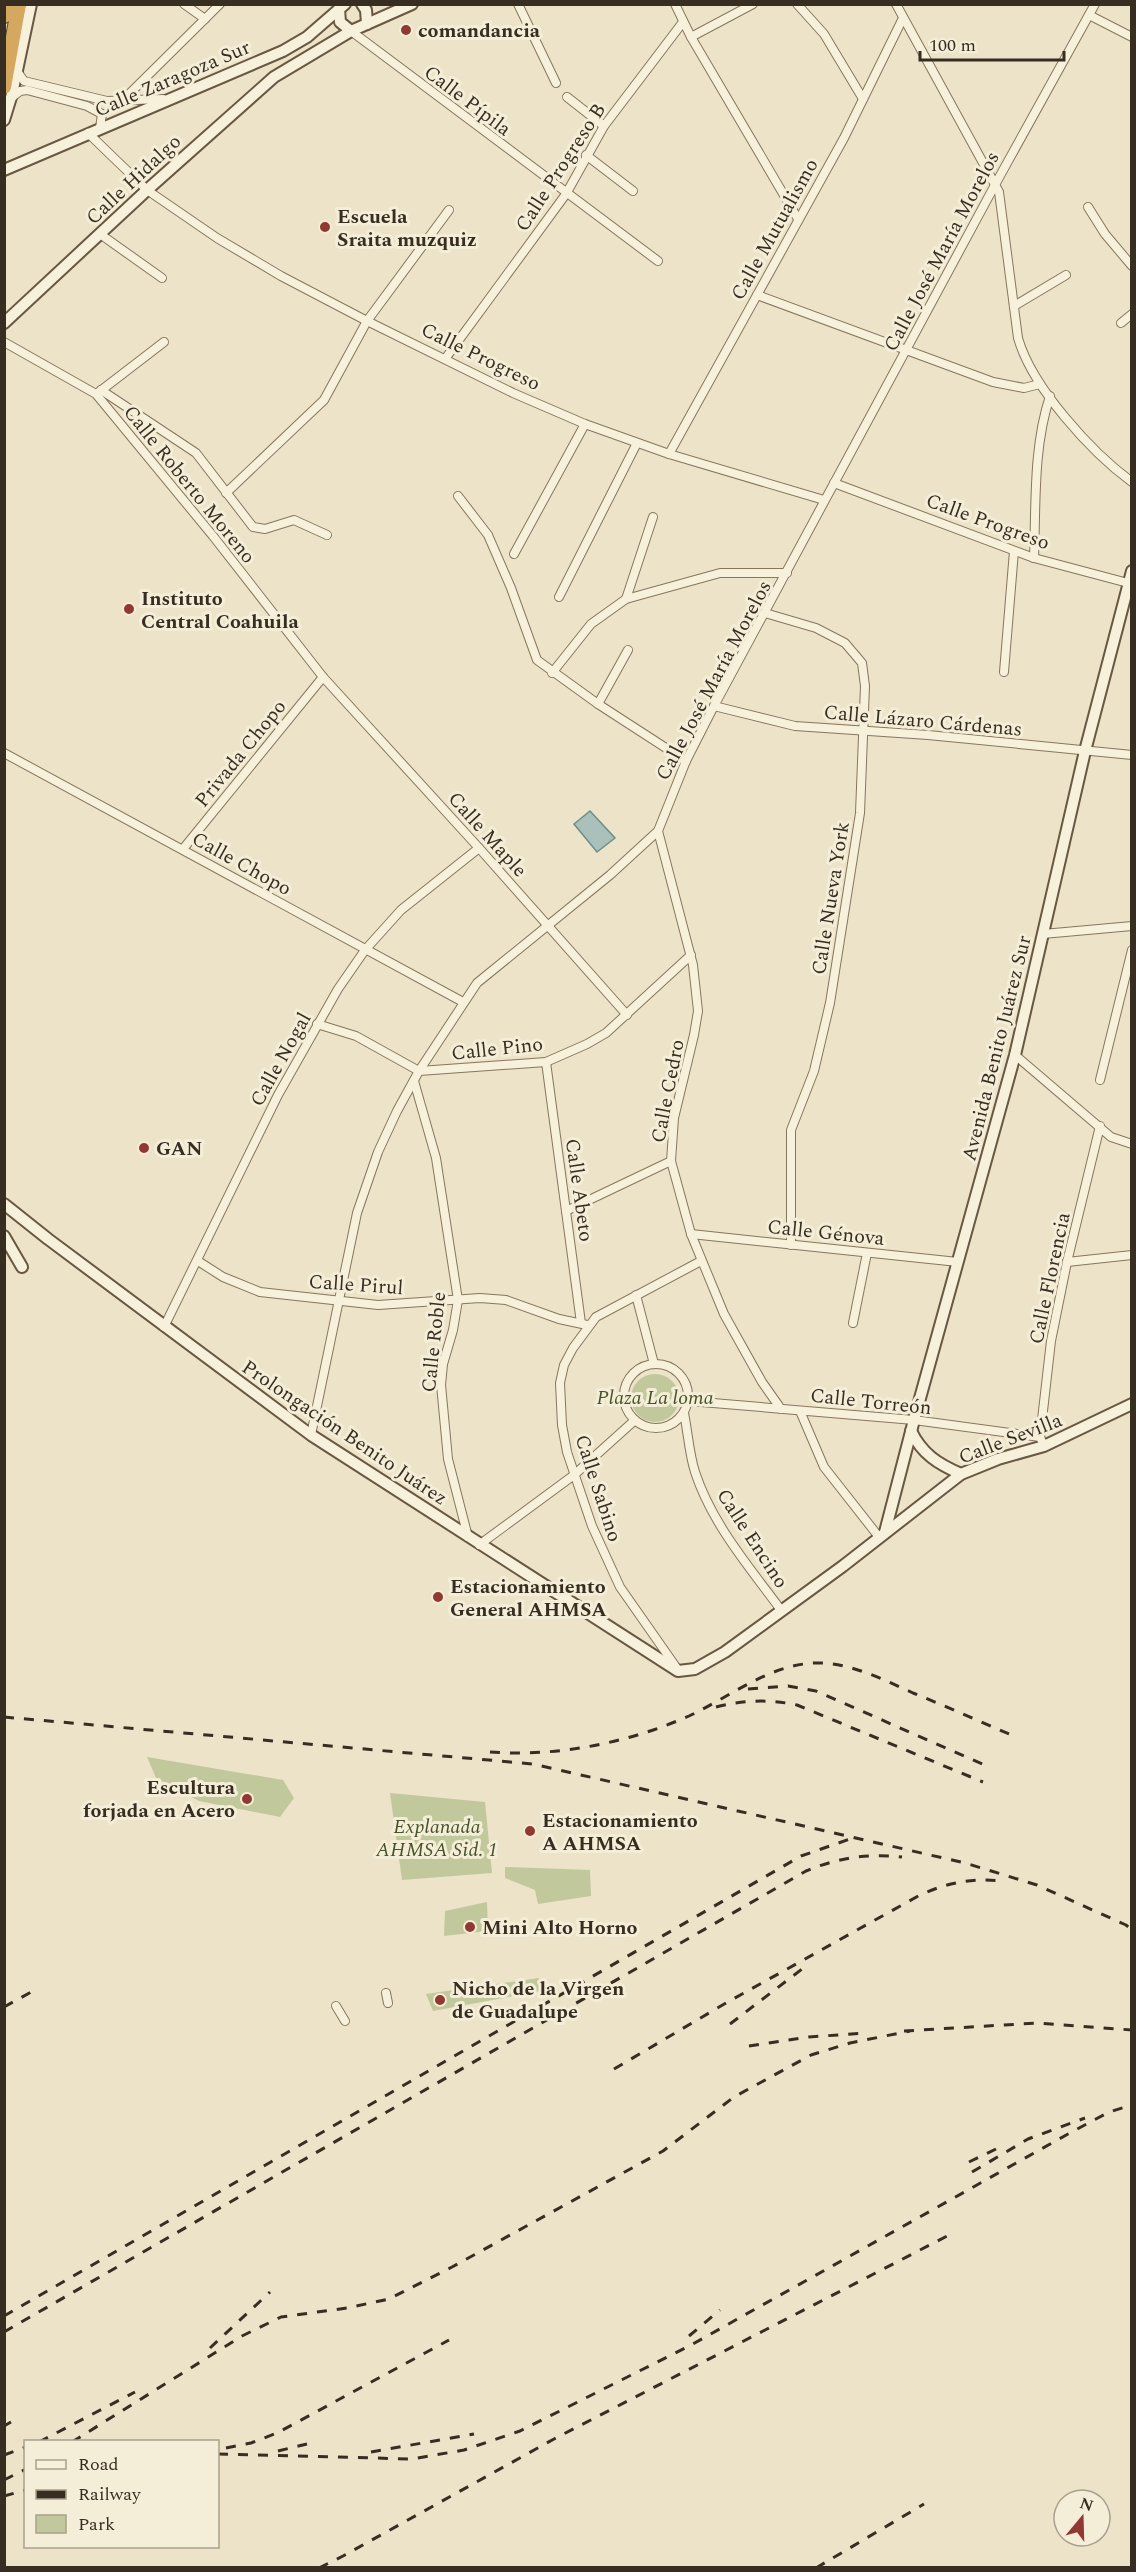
<svg xmlns="http://www.w3.org/2000/svg" width="1136" height="2572" viewBox="0 0 1136 2572" font-family="Spectral,serif">
<style>
.green{fill:#c1c99c}
.water{fill:#a9c0bb;stroke:#6f8e88;stroke-width:1.5}
.lines{fill:none;stroke-linecap:round;stroke-linejoin:round}
.street-casing{stroke:#87765e;stroke-width:10}
.secondary-casing{stroke:#685741;stroke-width:14}
.highway-casing{stroke:#554432;stroke-width:16}
.street{stroke:#f7f0db;stroke-width:8}
.secondary{stroke:#f7f0db;stroke-width:10}
.highway{stroke:#d4a85f;stroke-width:14}
.rail{stroke:#382d21;stroke-width:3;stroke-dasharray:10 10;stroke-linecap:butt}
.poi-dot{fill:#923832;stroke:#f4edd7;stroke-width:2}
.labels{text-anchor:middle;stroke-width:6;stroke-linejoin:round;paint-order:stroke}
.poi-label{font-size:20px;font-weight:bold;fill:#382d21;stroke:#f4edd7;text-anchor:start}
.street-label{font-size:20px;fill:#382d21;stroke:#f4edd7}
.park-label{font-size:20px;font-style:italic;fill:#465329;stroke:#f4edd7}
</style>
<rect width="100%" height="100%" fill="#ece3c8"/>
<g class="green">
<circle cx="655" cy="1398" r="24"/>
<polygon points="147,1757 283,1780 294,1798 280,1817 199,1801 156,1778"/>
<polygon points="390,1793 485,1802 492,1873 402,1880"/>
<polygon points="505,1867 590,1870 591,1896 538,1904 535,1890 505,1878"/>
<polygon points="487,1902 488,1931 444,1936 445,1911"/>
<polygon points="539,1978 541,1991 433,2011 426,1994"/>
</g>
<polygon class="water" points="590,811 615,838 597,852 574,824"/>
<g class="lines">
<g class="street-casing">
<g id="street">
<polyline points="184,4 205,19"/>
<polyline points="518,4 556,83"/>
<polyline points="675,4 691,37 798,219"/>
<polyline points="797,4 824,34 863,99"/>
<path d="M896,4L999,192L1018,338C1032,387 1091,452 1132,482"/>
<polyline points="1089,15 1132,37"/>
<polyline points="351,31 658,261"/>
<polyline points="691,37 753,4"/>
<polyline points="17,71 24,81 107,101 163,99"/>
<polyline points="567,97 604,126"/>
<polyline points="11,98 20,91 27,90 87,106 102,114 100,128"/>
<polyline points="121,102 220,4"/>
<polyline points="88,133 147,190 217,238 281,276 367,321 513,393 585,424 669,454 824,500"/>
<polyline points="586,155 633,191"/>
<polyline points="1088,207 1105,234 1132,266"/>
<polyline points="100,234 162,278"/>
<polyline points="757,295 993,382 1024,388 1040,384"/>
<polyline points="1014,306 1066,275"/>
<polyline points="1121,323 1132,314"/>
<polyline points="4,342 96,394 213,536 323,677 479,848 627,1015"/>
<polyline points="445,359 566,194 604,126 683,22"/>
<polyline points="101,390 196,453 253,527 265,529 294,520 327,535"/>
<polyline points="99,392 164,342"/>
<polyline points="669,454 844,138 903,18"/>
<polyline points="834,483 1034,558 1128,583"/>
<polyline points="226,493 324,400 367,321 449,210"/>
<polyline points="458,496 488,535 511,588 537,660 598,704 686,761"/>
<polyline points="514,554 585,424"/>
<path d="M1034,558C1036,505 1033,447 1050,396"/>
<polyline points="559,597 637,443"/>
<polyline points="626,599 653,517"/>
<polyline points="765,613 816,628 845,643 862,663 865,686 860,813 830,1003 814,1071 791,1130 791,1245"/>
<polyline points="1004,672 1014,551"/>
<polyline points="552,673 591,624 626,599 720,573 787,573"/>
<polyline points="598,704 628,650"/>
<polyline points="714,706 795,726 928,735 1132,755"/>
<polyline points="4,753 463,1002"/>
<polyline points="658,831 693,965 698,1011 694,1035 674,1118 671,1161 691,1234 724,1314 762,1382 781,1409"/>
<polyline points="183,849 323,677"/>
<polyline points="1043,934 1132,926"/>
<polyline points="317,1024 356,1036 419,1071 546,1062 587,1044 606,1033 691,955"/>
<polyline points="1015,1055 1111,1137 1132,1144"/>
<polyline points="546,1062 581,1323"/>
<polyline points="1100,1080 1132,950"/>
<polyline points="414,1081 436,1158 458,1300 453,1330 443,1364 441,1385 448,1459 468,1537"/>
<polyline points="566,1211 671,1161"/>
<polyline points="691,1234 958,1262"/>
<polyline points="198,1261 223,1277 260,1292 378,1305 480,1298 506,1300 559,1319 587,1325"/>
<polyline points="1067,1262 1132,1255"/>
<polyline points="636,1295 654,1364"/>
<polyline points="853,1323 867,1253"/>
<polyline points="164,1327 278,1095 338,989 365,950 401,910 479,848"/>
<circle cx="656" cy="1396" r="32"/>
<polyline points="689,1401 914,1420 1040,1437 1044,1446"/>
<polyline points="800,1411 824,1467 879,1537"/>
<path d="M684,1413C688,1433 689,1453 695,1472C712,1524 750,1568 781,1610"/>
<polyline points="311,1435 357,1213 378,1152 397,1111 419,1071 477,983 610,875 658,831 686,761 714,706 996,183 1095,4"/>
<polyline points="1040,1437 1051,1341 1067,1262 1100,1126"/>
<polyline points="479,1545 574,1475 635,1420"/>
<polyline points="676,1667 620,1587 592,1526 567,1452 562,1425 560,1383 564,1365 573,1348 596,1317 701,1261"/>
<polyline points="386,1993 388,2003"/>
<polyline points="336,2006 345,2021"/>
</g>
</g>
<g class="secondary-casing">
<g id="secondary">
<polyline points="362,4 366,10 367,24"/>
<polyline points="339,9 340,22 351,31"/>
<polyline points="4,120 12,94 31,4"/>
<polyline points="4,170 283,51 307,37 345,4"/>
<polyline points="4,323 147,190 274,77 351,31 412,4"/>
<polyline points="4,1204 48,1239 311,1435 678,1671 695,1669 725,1652 843,1566 961,1474 998,1459 1044,1446 1132,1404"/>
<polyline points="4,1236 22,1267"/>
<path d="M911,1431C922,1454 938,1464 961,1474"/>
<polyline points="885,1532 914,1420 1015,1055 1085,751 1132,571"/>
</g>
</g>
<g class="highway-casing">
<g id="highway">
<polyline points="4,16 6,4"/>
<polyline points="4,87 19,4"/>
</g>
</g>
<use href="#street" class="street"/>
<use href="#secondary" class="secondary"/>
<use href="#highway" class="highway"/>
<g class="rail">
<polyline points="748,1689 788,1686 816,1691 989,1767"/>
<path d="M716,1707C743,1700 769,1699 797,1705L983,1782"/>
<polyline points="4,1717 533,1764 965,1863 1037,1885 1126,1925 1132,1930"/>
<path d="M490,1752C557,1757 628,1743 689,1716C732,1696 773,1661 823,1663C855,1665 884,1680 913,1693C945,1706 977,1720 1009,1734"/>
<polyline points="4,2007 33,1991"/>
<polyline points="730,2024 806,1966"/>
<polyline points="904,2031 1037,2023 1132,2030"/>
<polyline points="749,2046 809,2037 865,2033"/>
<path d="M614,2069L726,2003L920,1895C949,1882 972,1878 1003,1881"/>
<polyline points="969,2162 996,2149"/>
<polyline points="972,2172 1028,2139 1085,2118"/>
<polyline points="4,2316 801,1856 850,1839"/>
<path d="M4,2332L806,1871C837,1858 868,1853 902,1857"/>
<polyline points="689,2336 720,2310"/>
<polyline points="210,2348 270,2292"/>
<polyline points="4,2426 11,2422"/>
<polyline points="39,2442 135,2392"/>
<polyline points="72,2442 242,2336 281,2317 347,2308 389,2299 452,2267 663,2151 734,2097 811,2055 850,2043 910,2031"/>
<polyline points="226,2448 251,2443 277,2433 449,2340"/>
<polyline points="278,2451 307,2444"/>
<polyline points="371,2452 474,2434"/>
<polyline points="218,2454 412,2459 464,2450 520,2431 691,2345 1068,2134 1109,2112 1132,2105"/>
<polyline points="4,2455 26,2447"/>
<polyline points="4,2480 26,2469"/>
<polyline points="4,2496 26,2490"/>
<polyline points="319,2568 343,2556 554,2439 953,2233"/>
<polyline points="816,2568 924,2504"/>
</g>
</g>
<g class="poi-dot">
<circle cx="406" cy="30" r="6"/>
<circle cx="325" cy="227" r="6"/>
<circle cx="129" cy="609" r="6"/>
<circle cx="144" cy="1148" r="6"/>
<circle cx="438" cy="1597" r="6"/>
<circle cx="247" cy="1799" r="6"/>
<circle cx="530" cy="1831" r="6"/>
<circle cx="470" cy="1927" r="6"/>
<circle cx="440" cy="2000" r="6"/>
</g>
<g class="labels">
<g class="poi-label">
<text x="418" y="37">comandancia</text>
<text x="337" y="223">Escuela<tspan x="337" dy="23">Sraita muzquiz</tspan></text>
<text x="141" y="605">Instituto<tspan x="141" dy="23">Central Coahuila</tspan></text>
<text x="156" y="1155">GAN</text>
<text x="450" y="1593">Estacionamiento<tspan x="450" dy="23">General AHMSA</tspan></text>
<text x="235" y="1794" text-anchor="end">Escultura<tspan x="235" dy="23">forjada en Acero</tspan></text>
<text x="542" y="1827">Estacionamiento<tspan x="542" dy="23">A AHMSA</tspan></text>
<text x="482" y="1934">Mini Alto Horno</text>
<text x="452" y="1995">Nicho de la Virgen<tspan x="452" dy="23">de Guadalupe</tspan></text>
</g>
<g class="street-label">
<text transform="translate(172 78) rotate(-23)" y="7">Calle Zaragoza Sur</text>
<text transform="translate(468 100) rotate(37)" y="7">Calle Pípila</text>
<text transform="translate(560 167) rotate(-57)" y="7">Calle Progreso B</text>
<text transform="translate(133 179) rotate(-43)" y="7">Calle Hidalgo</text>
<text transform="translate(774 229) rotate(-61)" y="7">Calle Mutualismo</text>
<text transform="translate(941 251) rotate(-62)" y="7">Calle José María Morelos</text>
<text transform="translate(481 356) rotate(26)" y="7">Calle Progreso</text>
<text transform="translate(190 484) rotate(51)" y="7">Calle Roberto Moreno</text>
<text transform="translate(988 521) rotate(20)" y="7">Calle Progreso</text>
<text transform="translate(713 680) rotate(-62)" y="7">Calle José María Morelos</text>
<text transform="translate(923 720) rotate(5)" y="7">Calle Lázaro Cárdenas</text>
<text transform="translate(240 753) rotate(-51)" y="7">Privada Chopo</text>
<text transform="translate(488 834) rotate(48)" y="7">Calle Maple</text>
<text transform="translate(242 863) rotate(29)" y="7">Calle Chopo</text>
<text transform="translate(830 898) rotate(-81)" y="7">Calle Nueva York</text>
<text transform="translate(497 1048) rotate(-6)" y="7">Calle Pino</text>
<text transform="translate(996 1048) rotate(-76)" y="7">Avenida Benito Juárez Sur</text>
<text transform="translate(280 1059) rotate(-61)" y="7">Calle Nogal</text>
<text transform="translate(667 1091) rotate(-79)" y="7">Calle Cedro</text>
<text transform="translate(580 1190) rotate(82)" y="7">Calle Abeto</text>
<text transform="translate(826 1232) rotate(6)" y="7">Calle Génova</text>
<text transform="translate(1049 1278) rotate(-78)" y="7">Calle Florencia</text>
<text transform="translate(356 1284) rotate(4)" y="7">Calle Pirul</text>
<text transform="translate(433 1342) rotate(-84)" y="7">Calle Roble</text>
<text transform="translate(871 1401) rotate(6)" y="7">Calle Torreón</text>
<text transform="translate(345 1432) rotate(34)" y="7">Prolongación Benito Juárez</text>
<text transform="translate(1010 1438) rotate(-21)" y="7">Calle Sevilla</text>
<text transform="translate(599 1488) rotate(72)" y="7">Calle Sabino</text>
<text transform="translate(753 1538) rotate(57)" y="7">Calle Encino</text>
</g>
<g class="park-label">
<text x="655" y="1404">Plaza La loma</text>
<text x="437" y="1833">Explanada<tspan x="437" dy="23">AHMSA Sid. 1</tspan></text>
</g>
</g>
<rect width="1136" height="2572" fill="none" stroke="#382d21" stroke-width="12"/>
<rect x="24" y="2440" width="195" height="108" fill="#f4edd7" stroke="#a9a08e" stroke-width="1.5"/>
<rect x="36" y="2460" width="30" height="9" fill="#f7f0db" stroke="#a9a08e" stroke-width="1.5"/>
<text x="78" y="2470" font-size="18" fill="#382d21">Road</text>
<rect x="36" y="2490" width="30" height="9" fill="#382d21" stroke="#a9a08e" stroke-width="1.5"/>
<text x="78" y="2500" font-size="18" fill="#382d21">Railway</text>
<rect x="36" y="2515" width="30" height="18" fill="#c1c99c" stroke="#a9a08e" stroke-width="1.5"/>
<text x="78" y="2530" font-size="18" fill="#382d21">Park</text>
<g transform="translate(1082 2518) rotate(19)"><circle r="28" fill="#f4edd7" stroke="#a9a08e" stroke-width="1.5"/>
<path d="M0-4.5L10 22L0 15L-10 22Z" fill="#923832"/>
<text y="-9" font-size="16" font-weight="bold" text-anchor="middle" fill="#382d21">N</text>
</g>
<path d="M920 51v9h144v-9" fill="none" stroke="#382d21" stroke-width="3"/>
<text x="929" y="51" font-size="18" fill="#382d21" stroke="#f4edd7" stroke-width="4.5" paint-order="stroke">100 m</text>
</svg>
